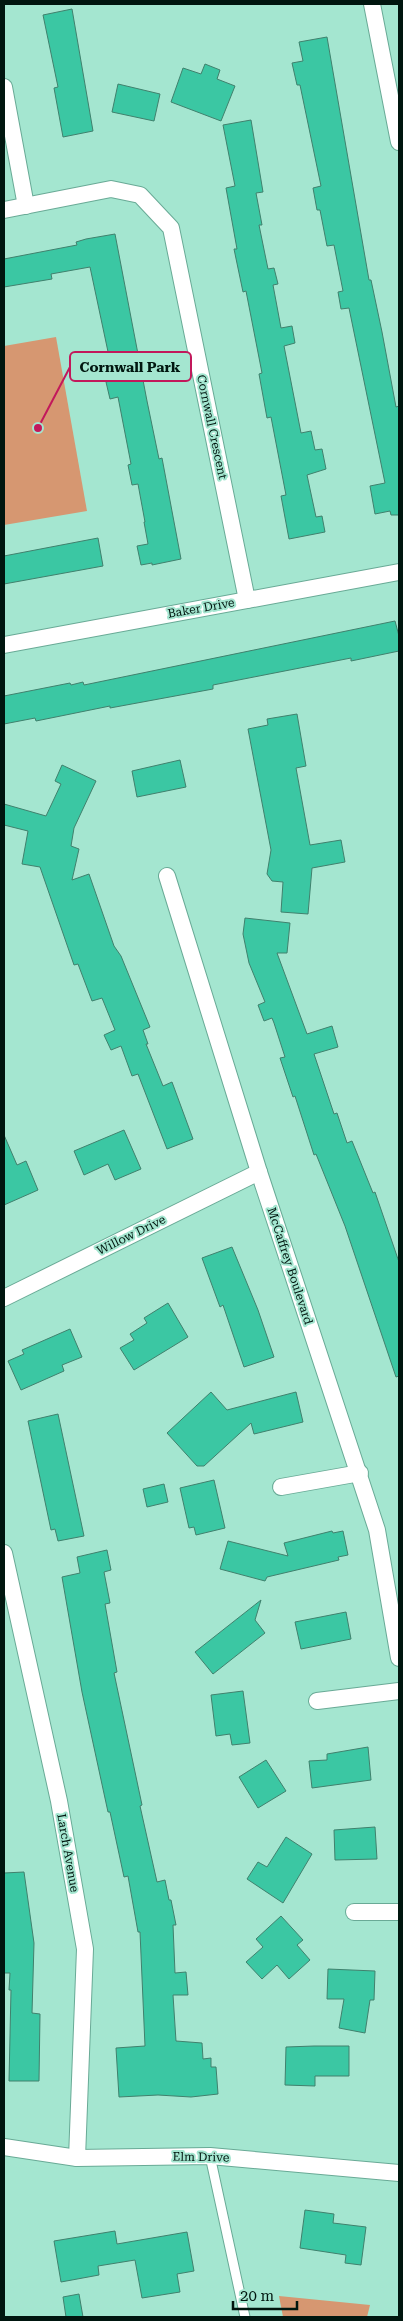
<svg xmlns="http://www.w3.org/2000/svg" width="403" height="2321" viewBox="0 0 403 2321" font-family="'Roboto Serif',serif">
<style>
.green{fill:#d69771}
.building{fill:#3bc7a3;stroke:#40816d}
.lines{fill:none;stroke-linecap:round;stroke-linejoin:round}
.lane-casing{stroke:#69aa96;stroke-width:11}
.street-casing{stroke:#69aa96;stroke-width:18}
.lane{stroke:#fff;stroke-width:9}
.street{stroke:#fff;stroke-width:16}
.labels{text-anchor:middle;stroke-width:4;stroke-linejoin:round;paint-order:stroke}
.street-label{font-size:12px;fill:#00160f;stroke:#a4e6d0}
.leader{fill:none;stroke:#c2185b;stroke-width:2}
.callout-dot{fill:#c2185b;stroke:#a4e6d0;stroke-width:2}
.callout{fill:#a4e6d0;stroke:#c2185b;stroke-width:2}
.callout-label{font-size:14px;text-anchor:middle;font-weight:bold;fill:#00160f}
</style>
<rect width="100%" height="100%" fill="#a4e6d0"/>
<g class="green">
<polygon points="56,337 87,511 4,525 4,346"/>
<polygon points="279,2296 370,2305 367,2317 283,2317"/>
</g>
<g class="building">
<polygon points="72,9 93,131 63,137 54,88 58,87 43,15"/>
<polygon points="327,37 369,280 371,280 382,332 396,407 399,406 399,515 391,515 390,511 375,514 370,486 385,483 349,308 341,309 338,292 343,291 334,245 327,246 320,210 317,210 313,188 321,186 300,85 297,85 292,63 303,61 299,42"/>
<polygon points="205,64 220,70 217,79 235,86 221,121 171,102 183,68 201,74"/>
<polygon points="118,84 160,94 154,121 112,112"/>
<polygon points="251,120 263,192 256,193 262,225 259,225 268,269 274,268 278,284 273,285 281,328 292,326 295,343 284,346 301,433 311,431 315,450 322,449 326,469 307,475 316,517 322,516 325,532 289,539 281,496 286,495 271,417 267,418 259,374 262,373 246,291 243,292 234,249 237,249 226,188 235,186 223,125"/>
<polygon points="115,234 147,401 159,459 162,458 181,559 152,565 152,563 141,565 137,546 148,544 144,522 145,522 138,484 132,485 128,465 131,464 118,397 110,399 106,382 114,380 90,267 51,274 52,279 4,287 4,259 77,245 76,242 86,239"/>
<polygon points="98,538 103,566 4,584 4,556"/>
<polygon points="395,621 399,636 399,651 351,661 351,658 213,685 213,689 110,708 110,706 36,721 35,718 4,724 4,696 70,683 71,685 83,682 84,685"/>
<polygon points="297,714 306,766 296,768 310,845 341,840 345,862 312,868 308,914 281,912 283,882 272,881 267,874 271,850 248,729 268,725 267,719"/>
<polygon points="180,760 186,787 137,797 132,771"/>
<polygon points="62,765 96,781 74,828 71,846 79,849 72,880 89,874 114,946 121,956 150,1027 143,1030 148,1044 146,1044 163,1086 172,1082 193,1139 167,1149 138,1074 132,1076 121,1046 111,1050 104,1035 115,1030 102,998 92,1001 78,964 74,965 40,867 22,864 28,831 4,825 4,804 46,816 61,784 55,781"/>
<polygon points="245,918 290,923 287,953 277,953 307,1034 332,1026 338,1047 314,1054 334,1114 337,1113 347,1143 352,1141 373,1193 375,1192 399,1262 399,1376 396,1377 345,1226 316,1154 314,1155 295,1096 293,1097 280,1058 285,1057 274,1023 272,1018 264,1021 258,1005 265,1002 249,963 243,934"/>
<polygon points="124,1130 141,1169 115,1180 108,1164 84,1175 74,1151"/>
<polygon points="4,1135 17,1165 26,1161 38,1190 4,1205"/>
<polygon points="232,1247 258,1310 274,1357 244,1367 223,1305 220,1307 202,1258"/>
<polygon points="168,1303 188,1337 134,1370 120,1348 134,1340 130,1334 147,1323 144,1318"/>
<polygon points="70,1329 82,1357 62,1365 64,1371 21,1390 8,1361 24,1354 22,1350"/>
<polygon points="211,1392 227,1410 296,1392 303,1422 254,1434 251,1423 204,1466 197,1466 167,1433"/>
<polygon points="58,1414 84,1536 58,1541 55,1529 51,1530 28,1421"/>
<polygon points="214,1480 225,1528 196,1535 194,1527 189,1528 180,1488"/>
<polygon points="164,1484 168,1502 147,1507 143,1489"/>
<polygon points="332,1531 333,1533 343,1531 348,1555 338,1557 339,1560 267,1577 265,1581 220,1569 228,1541 288,1556 284,1543"/>
<polygon points="107,1550 111,1570 104,1572 110,1603 105,1604 117,1672 114,1673 142,1805 140,1806 157,1882 165,1880 169,1900 171,1900 176,1925 173,1925 175,1973 186,1972 188,1995 173,1995 176,2041 202,2043 203,2059 211,2058 211,2067 216,2067 218,2094 191,2097 158,2095 119,2097 116,2048 145,2046 140,1932 138,1932 128,1876 124,1877 110,1812 108,1812 82,1692 62,1577 80,1573 77,1557"/>
<polygon points="261,1600 255,1620 265,1633 213,1674 195,1652"/>
<polygon points="346,1612 351,1639 301,1649 295,1622"/>
<polygon points="243,1691 250,1743 232,1745 230,1734 216,1736 211,1695"/>
<polygon points="368,1747 371,1780 312,1788 309,1761 327,1760 327,1754"/>
<polygon points="266,1760 286,1791 258,1808 239,1777"/>
<polygon points="375,1827 377,1859 335,1860 334,1830"/>
<polygon points="286,1837 312,1854 283,1903 247,1879 258,1862 267,1867"/>
<polygon points="24,1872 34,1943 32,2013 40,2014 39,2081 9,2081 11,1990 9,1990 10,1973 4,1973 4,1873"/>
<polygon points="281,1916 303,1940 297,1945 310,1960 289,1979 277,1965 262,1979 246,1962 263,1947 256,1939"/>
<polygon points="328,1969 375,1971 374,2000 370,2000 365,2033 339,2028 344,1999 327,1999"/>
<polygon points="314,2046 349,2046 349,2076 315,2076 315,2086 285,2085 286,2047"/>
<polygon points="305,2210 334,2214 333,2223 366,2227 361,2265 345,2263 346,2255 300,2248"/>
<polygon points="115,2231 117,2244 187,2232 194,2271 177,2274 180,2292 142,2298 135,2260 98,2266 99,2275 61,2282 54,2241"/>
<polygon points="79,2294 83,2317 66,2317 63,2297"/>
</g>
<g class="lines">
<g class="lane-casing">
<polyline id="lane" points="210,2156 245,2317"/>
</g>
<g class="street-casing">
<g id="street">
<polyline points="372,4 399,142"/>
<polyline points="4,87 26,206"/>
<polyline points="4,210 111,189 140,195 171,228 247,600"/>
<polyline points="4,645 399,572"/>
<polyline points="167,876 259,1172 377,1530 399,1658"/>
<polyline points="4,1298 259,1172"/>
<polyline points="281,1487 360,1473"/>
<polyline points="4,1553 59,1801 85,1949 77,2158"/>
<polyline points="317,1701 399,1691"/>
<polyline points="354,1912 399,1912"/>
<polyline points="4,2147 77,2158 210,2156 399,2173"/>
</g>
</g>
<use href="#lane" class="lane"/>
<use href="#street" class="street"/>
</g>
<g class="labels">
<g class="street-label">
<text transform="translate(212 427) rotate(78)" y="4">Cornwall Crescent</text>
<text transform="translate(201 608) rotate(-10)" y="4">Baker Drive</text>
<text transform="translate(131 1235) rotate(-26)" y="4">Willow Drive</text>
<text transform="translate(290 1266) rotate(72)" y="4">McCaffrey Boulevard</text>
<text transform="translate(68 1853) rotate(80)" y="4">Larch Avenue</text>
<text transform="translate(201 2157) rotate(1)" y="4">Elm Drive</text>
</g>
</g>
<path class="leader" d="M38 428L70 367"/>
<circle class="callout-dot" cx="38" cy="428" r="5"/>
<rect class="callout" x="70" y="352" width="121" height="29" rx="5"/>
<g class="callout-label">
<text x="130" y="372">Cornwall Park</text>
</g>
<rect width="403" height="2321" fill="none" stroke="#00160f" stroke-width="10"/>
<path d="M233 2301v8h64v-8" fill="none" stroke="#00160f" stroke-width="2.5"/>
<text x="240" y="2301" font-size="15" fill="#00160f" stroke="#a4e6d0" stroke-width="4" paint-order="stroke">20 m</text>
</svg>
